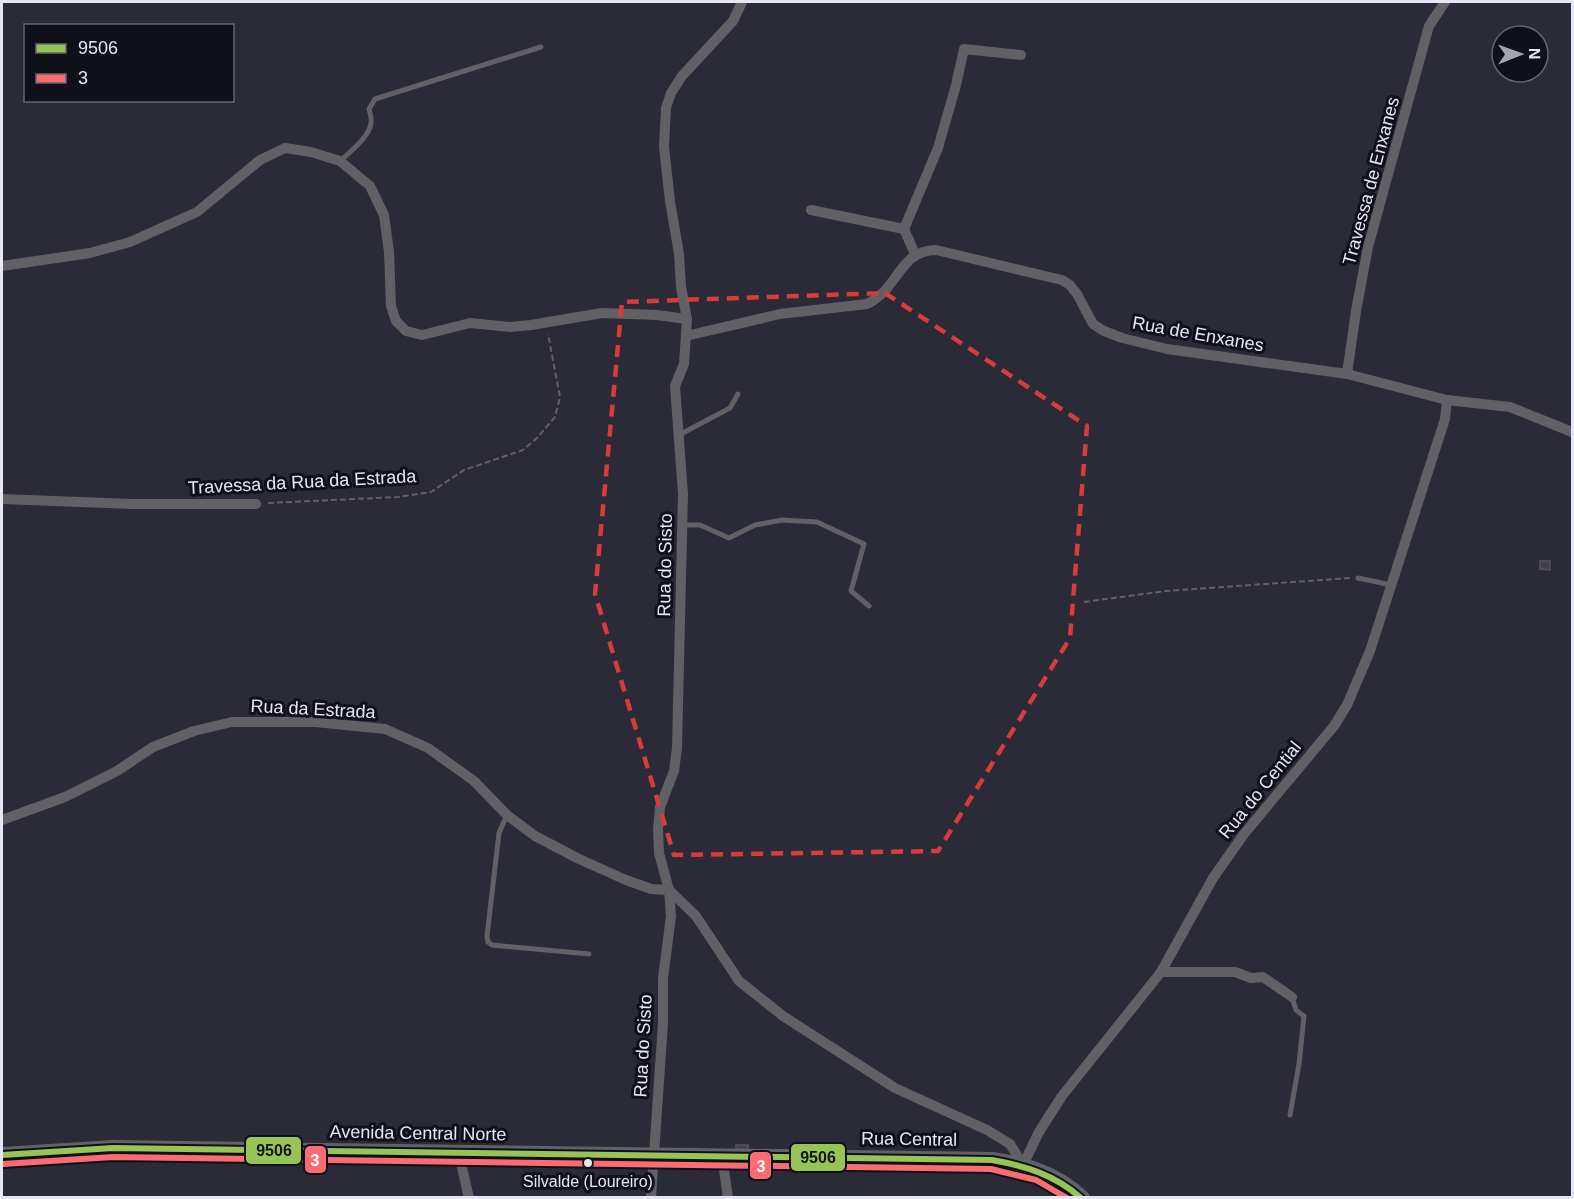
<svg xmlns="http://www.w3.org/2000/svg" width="1574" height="1199" viewBox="0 0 1574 1199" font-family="Helvetica,sans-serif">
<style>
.building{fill:#403f4a;stroke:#55545f;stroke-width:1.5}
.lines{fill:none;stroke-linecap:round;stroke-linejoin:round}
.path{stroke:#616067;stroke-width:2;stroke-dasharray:6 3;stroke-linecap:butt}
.service{stroke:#606065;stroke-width:5}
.minor{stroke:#606065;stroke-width:10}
.primary{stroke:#616169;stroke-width:16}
.bus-1-casing{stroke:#10101a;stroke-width:10}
.bus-2-casing{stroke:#10101a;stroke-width:10}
.bus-1{stroke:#98c455;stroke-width:6}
.bus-2{stroke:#fa6c71;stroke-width:6}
.marked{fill:none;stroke:#d83b3c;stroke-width:4.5;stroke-dasharray:12 8;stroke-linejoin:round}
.bus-dot{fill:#e6e6f5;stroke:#10101a;stroke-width:2}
.labels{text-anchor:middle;stroke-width:6;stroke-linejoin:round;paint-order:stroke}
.bus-label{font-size:16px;fill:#e6e6f5;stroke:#10101a}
.street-label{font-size:18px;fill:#e6e6f5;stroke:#10101a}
.line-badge{stroke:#10101a;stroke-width:2}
.badge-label{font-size:16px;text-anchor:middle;font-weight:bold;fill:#fff}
.pale-badge-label{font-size:16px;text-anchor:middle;font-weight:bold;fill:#111}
</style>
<rect width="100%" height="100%" fill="#2b2a37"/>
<g class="building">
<polygon points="1540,561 1550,561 1550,570 1540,569"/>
<rect x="736" y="1145" width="12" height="4"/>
</g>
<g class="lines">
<g class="path">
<polyline points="268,503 398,497 431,492 464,470 523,450 537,438 555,417 560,397 548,334"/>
<polyline points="1084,602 1166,591 1350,578"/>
</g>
<g class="service">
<path d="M340,161C349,153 370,136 371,123C372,119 370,113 369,109L375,99L541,47"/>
<polyline points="679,435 730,408 738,394"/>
<polyline points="682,525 700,525 729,538 755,525 782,520 817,522 864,544 851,591 869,606"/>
<polyline points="1358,578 1391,585"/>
<polyline points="507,815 499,833 487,936 488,942 492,945 589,954"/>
<polyline points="1290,1115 1299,1064 1304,1016 1296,1010 1292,997"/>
</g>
<g class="minor">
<polyline points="811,210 904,229 915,254"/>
<polyline points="904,229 938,148 956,85 964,49 1021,55"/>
<polyline points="2,266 90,253 130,242 197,212 260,160 285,148 311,152 340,161 370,186 384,215 389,252 391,306 396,321 406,331 422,335 470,323 511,327 531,325 602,313 657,315 687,319"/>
<path d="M686,336L780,314L867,304C900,288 898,251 936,250L1062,280L1070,285L1077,294L1093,324L1104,331L1122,338L1167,349L1347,374L1447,400L1510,407L1572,432"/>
<polyline points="1347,374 1356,311 1368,247 1429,26 1445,2"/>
<polyline points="2,499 132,504 256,504"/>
<polyline points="2,820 65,797 117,771 153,747 194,731 232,722 315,722 385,729 428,748 474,781 507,815 535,836 579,859 626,880 651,889 669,890 696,916 739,981 783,1016 895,1088 987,1130 1010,1144 1023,1165"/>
<polyline points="1161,972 1235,972 1251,978 1263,977 1292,997"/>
<polyline points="459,1154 469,1198"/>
<polyline points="722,1156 728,1198"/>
<polyline points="1023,1165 1039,1132 1062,1096 1161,972 1213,878 1244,834 1334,726 1347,705 1370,651 1445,419 1447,400"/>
<polyline points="651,1198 663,1023 663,978 671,916 669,890 659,853 658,829 660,807 674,771 677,748 683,494 675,386 684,364 687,319 681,287 679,254 670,201 664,147 666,108 671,93 682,76 733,21 742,2"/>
</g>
<path class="primary" d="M2,1155L113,1148L992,1160C1026,1165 1055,1173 1082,1198"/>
<g class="bus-1-casing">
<path id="bus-1" d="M2,1155L113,1148L992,1160C1026,1166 1055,1175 1081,1198"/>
</g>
<g class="bus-2-casing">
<polyline id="bus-2" points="3,1164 113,1157 991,1169 1036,1180 1067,1198"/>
</g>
<use href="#bus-1" class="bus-1"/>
<use href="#bus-2" class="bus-2"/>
</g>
<path class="marked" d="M885,293L1087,426L1070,638L938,851L674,855L595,594L622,302Z"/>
<circle class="bus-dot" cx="588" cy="1163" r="5"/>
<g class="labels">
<g class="bus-label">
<text x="588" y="1187">Silvalde (Loureiro)</text>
</g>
<g class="street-label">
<text transform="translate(1371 181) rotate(-75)" y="6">Travessa de Enxanes</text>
<text transform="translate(1198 334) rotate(10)" y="6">Rua de Enxanes</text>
<text transform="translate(302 482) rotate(-3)" y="6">Travessa da Rua da Estrada</text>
<text transform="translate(665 565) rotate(-89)" y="6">Rua do Sisto</text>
<text transform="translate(313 709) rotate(3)" y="6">Rua da Estrada</text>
<text transform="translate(1260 790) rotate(-51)" y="6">Rua do Cential</text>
<text transform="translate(643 1046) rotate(-87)" y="6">Rua do Sisto</text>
<text transform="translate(418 1133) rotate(1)" y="6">Avenida Central Norte</text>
<text transform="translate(909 1139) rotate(1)" y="6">Rua Central</text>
</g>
</g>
<g class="line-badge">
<rect x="245" y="1136" width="57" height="29" rx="6" fill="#98c455"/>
<rect x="790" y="1143" width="56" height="29" rx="6" fill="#98c455"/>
<rect x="304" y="1145" width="23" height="29" rx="6" fill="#fa6c71"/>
<rect x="749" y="1151" width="23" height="29" rx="6" fill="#fa6c71"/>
</g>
<g class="badge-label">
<text x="315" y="1166">3</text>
<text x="761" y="1172">3</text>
</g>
<g class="pale-badge-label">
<text x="274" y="1156">9506</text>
<text x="818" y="1163">9506</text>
</g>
<rect width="1574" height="1199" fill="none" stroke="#e6e6f5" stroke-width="6"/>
<rect x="24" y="24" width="210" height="78" fill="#10101a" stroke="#666672" stroke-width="1.5"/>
<rect x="36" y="44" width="30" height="9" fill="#98c455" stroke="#666672" stroke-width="1.5"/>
<text x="78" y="54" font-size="18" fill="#e6e6f5">9506</text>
<rect x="36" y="74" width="30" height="9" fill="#fa6c71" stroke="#666672" stroke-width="1.5"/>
<text x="78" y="84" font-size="18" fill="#e6e6f5">3</text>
<g transform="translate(1520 54) rotate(89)"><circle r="28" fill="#10101a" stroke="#666672" stroke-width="1.5"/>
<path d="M0-4.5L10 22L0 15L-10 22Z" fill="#a5a4b2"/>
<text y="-9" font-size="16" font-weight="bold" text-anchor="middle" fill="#e6e6f5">N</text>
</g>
</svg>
